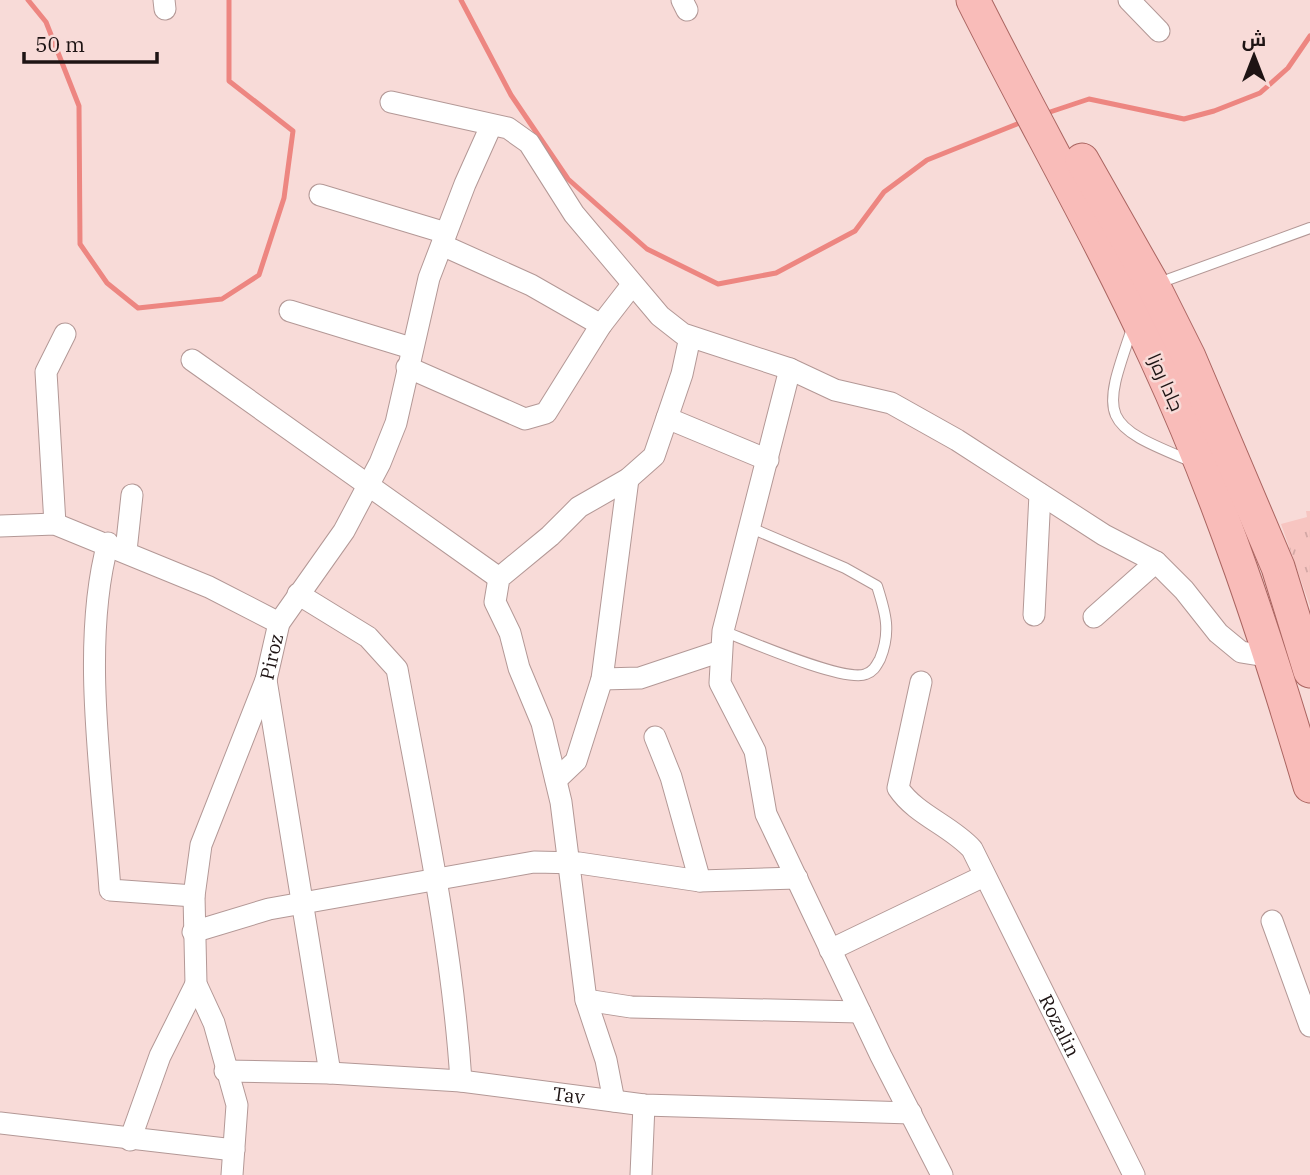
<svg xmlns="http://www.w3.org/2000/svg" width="1310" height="1175" viewBox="0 0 1310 1175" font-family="'IBM Plex Serif',Cairo,serif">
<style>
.grass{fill:url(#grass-tufts)}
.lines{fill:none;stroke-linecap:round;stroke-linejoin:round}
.stream{stroke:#ed8681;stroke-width:5}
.lane-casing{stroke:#b39896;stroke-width:12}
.street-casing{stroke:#b39896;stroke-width:23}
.primary-casing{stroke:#aa6561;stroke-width:35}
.lane{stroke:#fff;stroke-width:10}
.street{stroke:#fff;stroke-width:21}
.primary{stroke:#f9bcb9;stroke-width:33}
.labels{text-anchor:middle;stroke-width:5;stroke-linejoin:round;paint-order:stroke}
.street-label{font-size:19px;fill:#1e1414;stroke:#f8dbd8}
</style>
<defs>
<pattern id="grass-tufts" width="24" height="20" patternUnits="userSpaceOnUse" patternTransform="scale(1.75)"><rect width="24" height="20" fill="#f7c5c1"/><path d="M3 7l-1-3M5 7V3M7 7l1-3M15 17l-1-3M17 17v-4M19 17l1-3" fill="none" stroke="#d3a8a5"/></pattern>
</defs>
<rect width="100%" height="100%" fill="#f8dbd8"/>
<polygon class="grass" points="1306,511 1310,511 1310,606 1281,524 1307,517"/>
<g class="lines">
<g class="stream">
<polyline points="28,0 46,22 79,106 80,244 107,283 138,308 222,299 259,275 284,198 293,131 229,81 229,0"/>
<polyline points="461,0 511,95 568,179 647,249 718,284 776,273 855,231 884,192 927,160 1022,122"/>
<polyline points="1044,114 1089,99 1184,119 1214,111 1260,93 1288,68 1310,36"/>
</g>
<g class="lane-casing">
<g id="lane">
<polyline points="1156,284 1310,228"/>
<path d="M1133,326C1100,420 1100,424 1193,462"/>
<path d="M723,631C749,641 845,683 866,674C874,671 876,666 880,659C891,632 886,614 877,586L845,568L751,528"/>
</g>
</g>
<g class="street-casing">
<g id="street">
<polyline points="164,0 165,9"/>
<polyline points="682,0 687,10"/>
<polyline points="1129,0 1159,31"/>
<polyline points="391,102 508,128 529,143 574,214 660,316 683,334 790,369 835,390 891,403 957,440 1104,535 1156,562 1184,590 1218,633 1241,652 1272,657"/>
<polyline points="320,195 446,233"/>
<polyline points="442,245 531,285 601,325"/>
<polyline points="290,311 411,348"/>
<polyline points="192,360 499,578"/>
<polyline points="407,367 525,419 546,413 601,325 632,285"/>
<polyline points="790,369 723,631 720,683 755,751 766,814 881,1056 942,1175"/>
<polyline points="667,418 682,374 690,337"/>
<polyline points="55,524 46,372 65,334"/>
<polyline points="0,526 55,524 209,587 279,623"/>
<path d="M108,543C80,645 103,784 110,890L194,896"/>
<polyline points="126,551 132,495"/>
<path d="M298,594L368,637L397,669C422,806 452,941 461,1081"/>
<polyline points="1034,615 1040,494"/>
<polyline points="1094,617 1156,562"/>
<polyline points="602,679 640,678 721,651"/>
<polyline points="266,680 330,1073"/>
<path id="s1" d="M921,682L898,788C916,815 950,825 972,849L1134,1175"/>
<polyline points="655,737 671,777 700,881"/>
<polyline points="556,780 576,761 602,679 628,479"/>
<polyline points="1272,921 1310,1026"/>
<polyline points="193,932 269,909 534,862 579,863 700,881 797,878"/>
<polyline points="830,950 984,876"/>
<polyline points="586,1000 631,1007 860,1012"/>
<path id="s2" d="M225,1071L330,1073L461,1081L644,1105L911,1113"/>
<polyline points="614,1101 606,1060 586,1000 561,802 542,723 519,668 510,633 495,602 499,578 550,536 579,507 628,479 654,456 667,418 768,460"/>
<polyline points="0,1123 234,1150"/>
<polyline points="130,1140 160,1056 196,984"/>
<path id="s3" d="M232,1175L237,1105L214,1023L196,984L194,896L201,845L266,680L279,623L344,531L380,463L396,423L429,278L465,184L491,126"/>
<polyline points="641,1175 644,1105"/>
</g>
</g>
<g class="primary-casing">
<g id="primary">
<path d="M973,0C1033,120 1100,236 1156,358C1220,497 1267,640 1310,786"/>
<polyline points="1082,160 1153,285 1189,357 1278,567 1310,671"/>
</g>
</g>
<use href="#lane" class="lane"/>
<use href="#street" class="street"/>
<use href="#primary" class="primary"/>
</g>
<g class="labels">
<g class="street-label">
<text transform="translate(1166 382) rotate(66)" y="7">جادا ره‌زا</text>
<text dy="7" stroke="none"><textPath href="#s3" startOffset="539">Piroz</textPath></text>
<text dy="7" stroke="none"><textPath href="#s1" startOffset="402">Rozalin</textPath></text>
<text dy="7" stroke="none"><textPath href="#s2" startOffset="345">Tav</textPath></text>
</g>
</g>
<g transform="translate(1254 56)" stroke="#f8dbd8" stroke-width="5" paint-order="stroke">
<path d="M0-5L12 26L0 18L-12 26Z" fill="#1e1414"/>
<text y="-10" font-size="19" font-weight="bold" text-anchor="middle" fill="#1e1414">ش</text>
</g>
<path d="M24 52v10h133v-10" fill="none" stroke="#1e1414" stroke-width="3.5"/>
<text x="35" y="52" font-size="21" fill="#1e1414" stroke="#f8dbd8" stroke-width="5" paint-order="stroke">50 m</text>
</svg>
